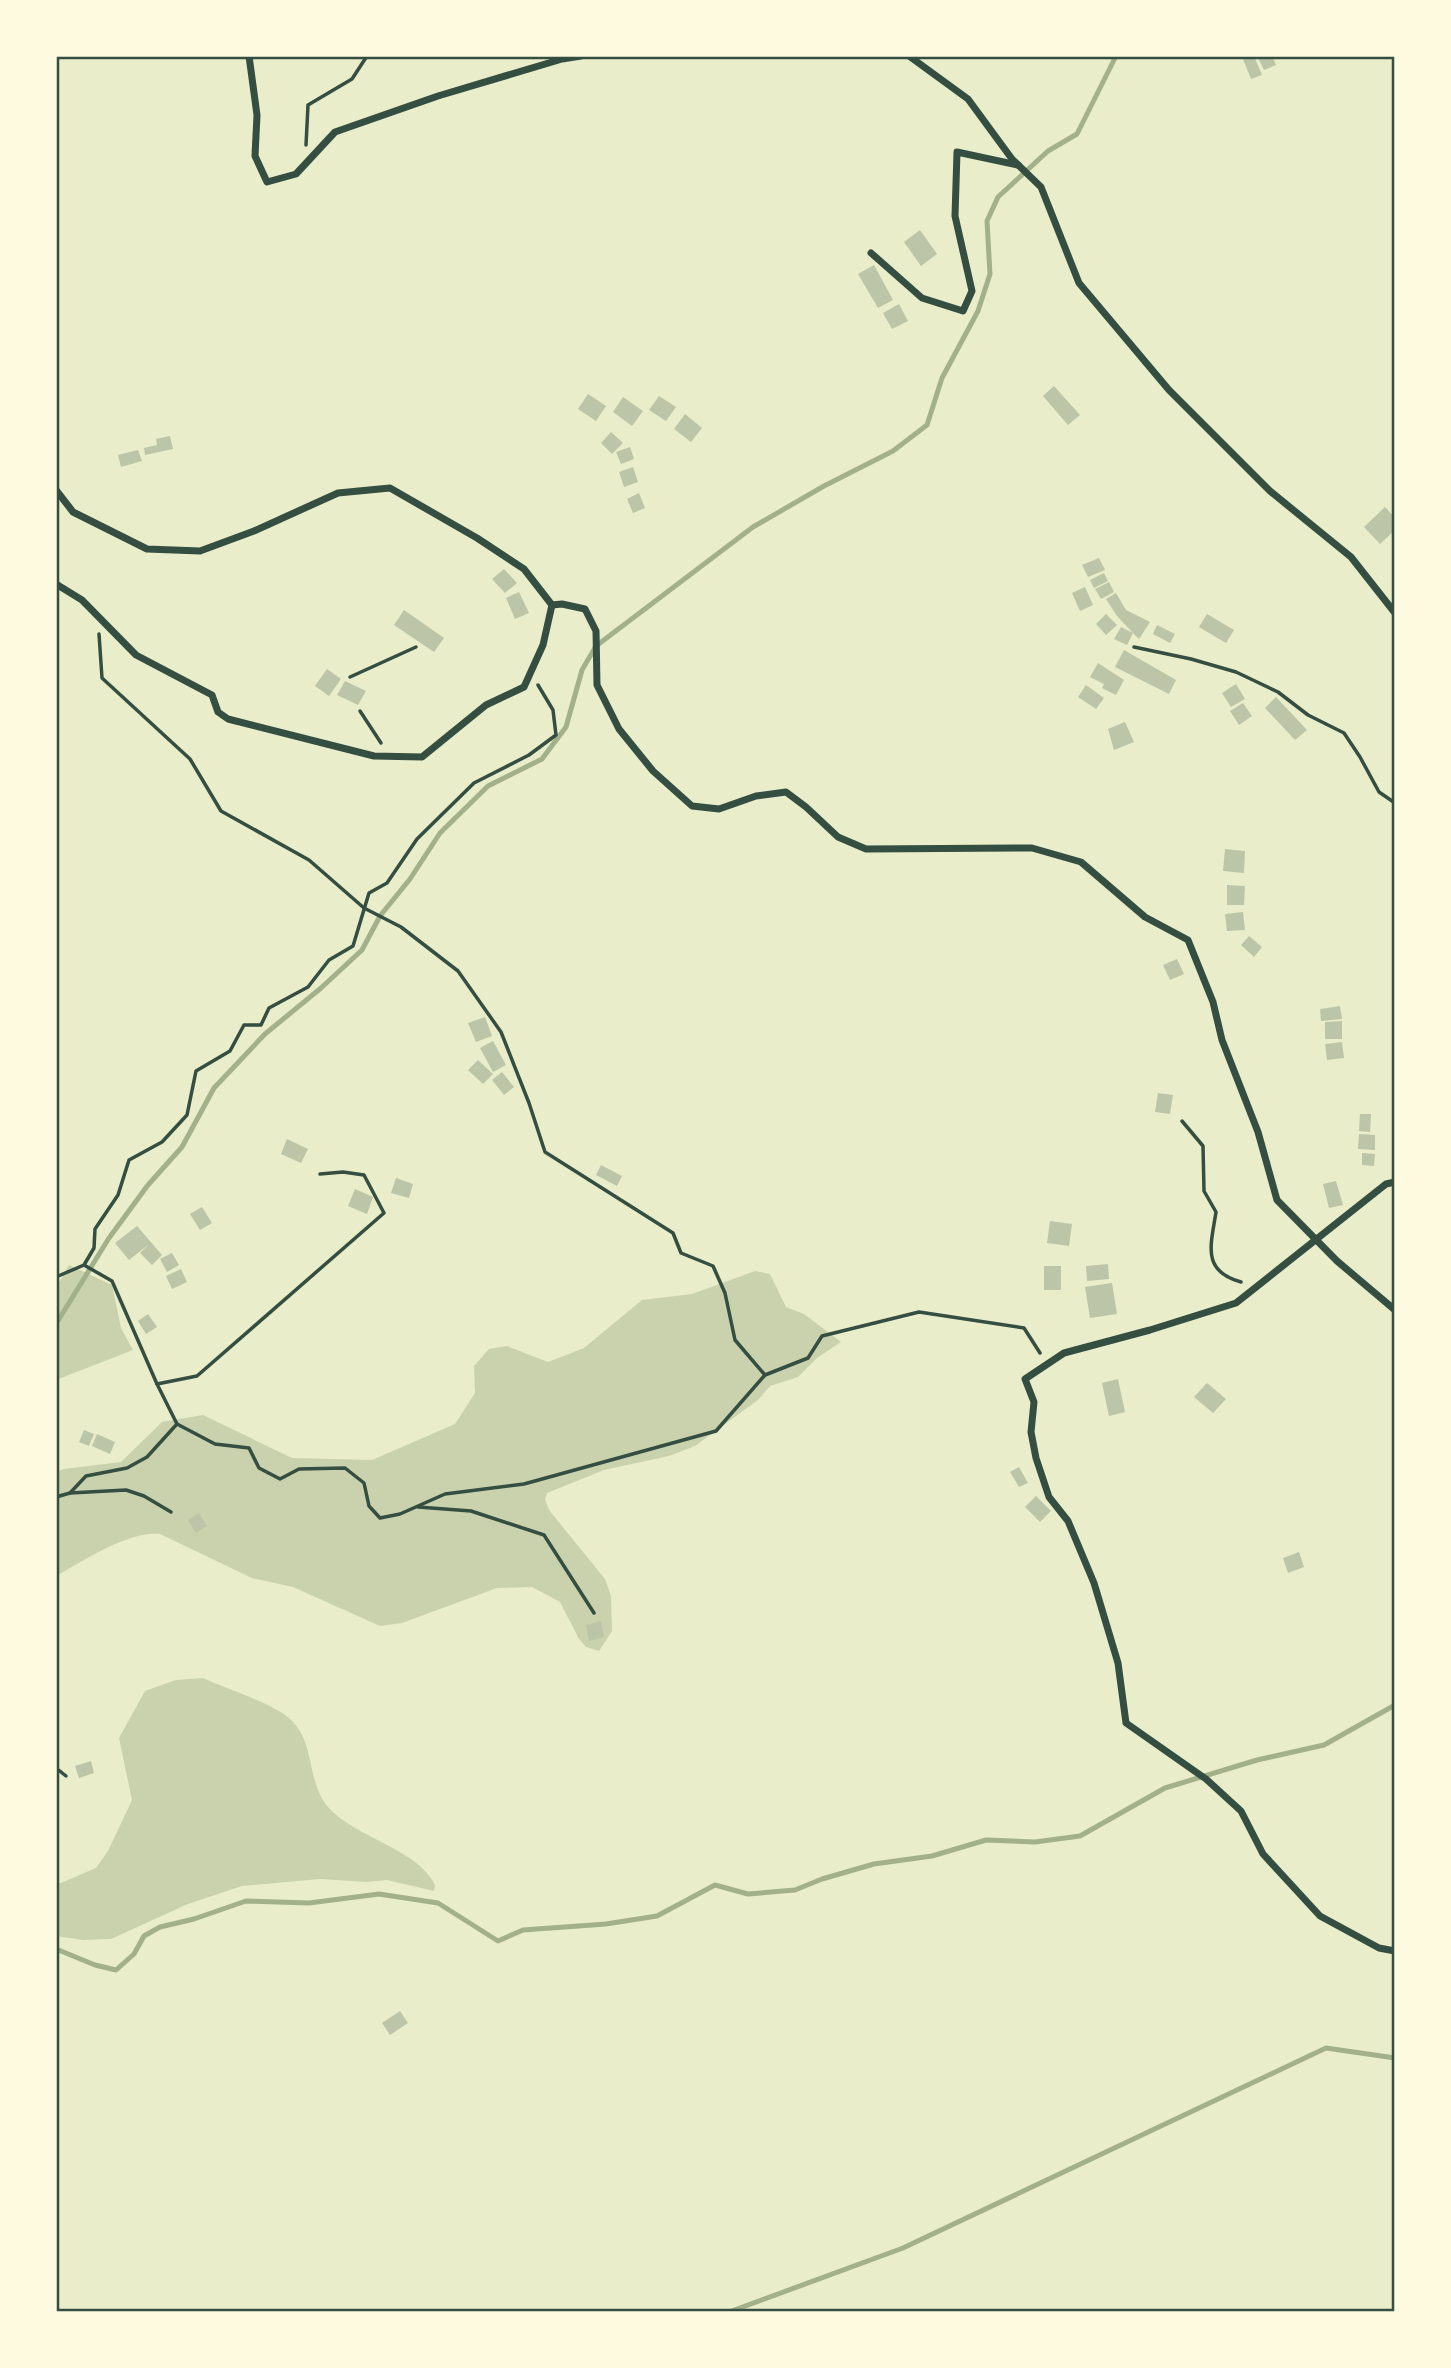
<svg xmlns="http://www.w3.org/2000/svg" width="1451" height="2368" viewBox="0 0 1451 2368" font-family="'Roboto Condensed',sans-serif">
<style>
.green{fill:#cad2ad}
.lines{fill:none;stroke-linecap:round;stroke-linejoin:round}
.stream{stroke:#a3b18a;stroke-width:5}
.building{fill:#bcc5a7}
.path{stroke:#344e41;stroke-width:3.5}
.minor{stroke:#344e41;stroke-width:7}
.neatline{fill:none;stroke:#344e41;stroke-width:2.5}
</style>
<rect width="100%" height="100%" fill="#e9edc9"/>
<g class="green">
<polygon points="69,1265 112,1285 121,1328 133,1350 56,1380 56,1288"/>
<path d="M755,1271L770,1274L786,1307L804,1314L841,1342L817,1358L798,1377L770,1386L758,1400L695,1446L669,1456L604,1470L547,1493L545,1499L549,1510L605,1579L611,1596L612,1631L599,1651L586,1647L579,1639L560,1602L532,1587L497,1588L402,1623L380,1626L293,1587L252,1578L160,1534C129,1530 83,1561 56,1576V1472L64,1469L121,1462L162,1422L203,1415L292,1458L372,1460L455,1424L475,1393L474,1366L489,1349L507,1346L548,1362L584,1348L642,1300L692,1294Z"/>
<path d="M203,1678C227,1689 272,1703 290,1719C316,1742 306,1781 328,1807C355,1838 417,1848 435,1885L434,1891L387,1880L366,1882L320,1879L242,1886L188,1904L111,1939L83,1940L56,1936V1885L96,1868L108,1851L132,1800L119,1738L145,1691L176,1680Z"/>
</g>
<g class="lines">
<g class="stream">
<polyline points="56,1324 109,1238 148,1185 182,1147 214,1088 265,1034 321,988 362,950 380,916 410,879 440,833 488,786 542,759 566,727 582,670 596,646 753,527 824,486 893,451 927,425 942,378 978,311 990,274 987,221 998,197 1048,151 1077,134 1116,56"/>
<polyline points="56,1949 95,1965 116,1970 134,1954 144,1936 160,1927 194,1919 246,1901 309,1903 379,1894 438,1903 498,1941 523,1930 606,1924 657,1916 715,1885 748,1894 795,1890 822,1879 874,1864 932,1856 986,1840 1035,1842 1080,1836 1165,1788 1257,1760 1324,1745 1395,1705"/>
<polyline points="729,2312 903,2248 1326,2048 1395,2058"/>
</g>
</g>
<g class="building">
<polygon points="1251,56 1254,56 1262,75 1251,79 1243,59"/>
<polygon points="1257,56 1272,56 1276,65 1264,70"/>
<polygon points="920,230 937,254 921,266 904,242"/>
<polygon points="874,265 893,300 878,308 858,274"/>
<polygon points="899,304 908,321 892,329 883,313"/>
<polygon points="1054,386 1080,415 1068,425 1043,396"/>
<polygon points="588,394 606,406 596,421 578,409"/>
<polygon points="659,396 676,407 666,421 649,410"/>
<polygon points="623,397 643,411 632,426 613,412"/>
<polygon points="685,414 702,428 691,442 674,429"/>
<polygon points="611,432 623,443 612,454 601,443"/>
<polygon points="170,436 173,449 145,455 144,448 157,445 156,439"/>
<polygon points="630,447 634,459 621,464 616,452"/>
<polygon points="138,450 142,461 121,467 118,455"/>
<polygon points="633,467 638,482 624,487 619,472"/>
<polygon points="639,493 645,508 633,513 627,499"/>
<polygon points="1385,507 1395,518 1395,530 1380,544 1364,527"/>
<polygon points="1099,558 1105,570 1088,577 1082,565"/>
<polygon points="504,569 517,583 505,593 492,579"/>
<polygon points="1104,573 1108,581 1094,588 1090,580"/>
<polygon points="1109,582 1114,592 1101,599 1095,589"/>
<polygon points="1085,587 1093,605 1080,611 1072,593"/>
<polygon points="519,592 529,613 515,619 506,598"/>
<polygon points="1116,593 1126,610 1150,622 1139,639 1133,633 1127,645 1114,639 1121,627 1133,633 1117,616 1106,599"/>
<polygon points="404,610 444,638 434,652 394,625"/>
<polygon points="1106,614 1117,625 1106,635 1096,624"/>
<polygon points="1207,614 1234,630 1226,643 1199,627"/>
<polygon points="1157,625 1175,634 1170,643 1153,634"/>
<polygon points="1124,650 1176,680 1169,694 1115,667"/>
<polygon points="1098,663 1124,680 1116,695 1102,688 1104,684 1090,677"/>
<polygon points="327,669 341,679 329,696 315,686"/>
<polygon points="345,681 366,691 358,705 337,695"/>
<polygon points="1236,684 1245,699 1231,707 1222,693"/>
<polygon points="1086,685 1104,698 1096,709 1078,697"/>
<polygon points="1276,697 1307,730 1295,740 1265,708"/>
<polygon points="1243,703 1252,716 1239,725 1230,711"/>
<polygon points="1125,722 1134,742 1114,750 1108,729"/>
<polygon points="1225,849 1245,851 1244,873 1223,871"/>
<polygon points="1227,885 1245,886 1244,905 1227,905"/>
<polygon points="1243,912 1245,930 1227,931 1225,914"/>
<polygon points="1249,936 1262,947 1254,957 1241,945"/>
<polygon points="1177,959 1184,974 1170,980 1163,965"/>
<polygon points="1340,1006 1342,1019 1321,1021 1320,1009"/>
<polygon points="485,1017 492,1036 476,1042 468,1023"/>
<polygon points="1342,1021 1342,1039 1325,1039 1325,1022"/>
<polygon points="493,1041 506,1065 493,1072 480,1048"/>
<polygon points="1342,1042 1344,1058 1327,1060 1325,1044"/>
<polygon points="478,1060 493,1074 483,1084 468,1070"/>
<polygon points="502,1072 514,1087 504,1095 492,1080"/>
<polygon points="1158,1093 1173,1095 1170,1114 1155,1112"/>
<polygon points="1360,1114 1371,1114 1370,1132 1359,1131"/>
<polygon points="1359,1134 1375,1135 1375,1150 1358,1149"/>
<polygon points="287,1139 308,1149 301,1163 281,1154"/>
<polygon points="1362,1153 1375,1154 1374,1166 1362,1165"/>
<polygon points="601,1165 622,1176 617,1186 596,1175"/>
<polygon points="396,1178 413,1184 409,1198 391,1193"/>
<polygon points="1336,1181 1343,1205 1329,1208 1323,1184"/>
<polygon points="355,1189 373,1197 367,1214 348,1206"/>
<polygon points="202,1207 212,1223 200,1230 190,1214"/>
<polygon points="1050,1221 1072,1224 1069,1246 1047,1243"/>
<polygon points="137,1226 162,1255 152,1265 140,1253 148,1245 129,1260 115,1243"/>
<polygon points="172,1253 179,1265 167,1272 160,1259"/>
<polygon points="1108,1264 1109,1279 1087,1281 1086,1266"/>
<rect x="1044" y="1266" width="17" height="24"/>
<polygon points="181,1269 187,1282 172,1289 166,1276"/>
<polygon points="1112,1283 1117,1314 1090,1318 1085,1287"/>
<polygon points="148,1314 157,1327 146,1334 138,1321"/>
<polygon points="1118,1379 1125,1412 1109,1416 1102,1383"/>
<polygon points="1207,1383 1226,1399 1213,1413 1194,1397"/>
<polygon points="84,1430 94,1434 89,1446 79,1442"/>
<polygon points="97,1434 115,1442 110,1454 92,1446"/>
<polygon points="1019,1467 1028,1483 1019,1487 1010,1472"/>
<polygon points="1036,1496 1051,1511 1040,1522 1025,1507"/>
<polygon points="199,1513 207,1526 196,1533 188,1520"/>
<polygon points="1299,1552 1304,1567 1288,1573 1283,1558"/>
<polygon points="601,1621 604,1637 589,1641 586,1625"/>
<polygon points="91,1761 94,1773 79,1778 75,1766"/>
<polygon points="400,2011 408,2023 390,2035 382,2023"/>
</g>
<g class="lines">
<g class="path">
<polyline points="306,145 308,105 352,79 367,56"/>
<polyline points="99,634 102,678 190,759 221,811 309,860 364,908 401,927 458,971 501,1032 529,1103 545,1152 673,1233 681,1253 713,1266 725,1293 735,1340 765,1375"/>
<polyline points="1134,647 1191,659 1236,672 1278,692 1308,715 1344,733 1360,757 1379,792 1395,803"/>
<polyline points="350,677 416,647"/>
<polyline points="360,711 381,743"/>
<path d="M1182,1121L1203,1146L1204,1191L1216,1212C1211,1245 1201,1271 1241,1282"/>
<polyline points="84,1265 112,1281 157,1384"/>
<polyline points="56,1277 84,1265 94,1248 95,1229 118,1195 129,1160 162,1142 187,1115 196,1071 230,1051 244,1025 261,1025 269,1008 308,987 329,960 353,946 369,893 387,883 417,839 474,783 529,755 556,735 553,710 538,685"/>
<polyline points="177,1424 157,1384 197,1376 384,1213 364,1175 343,1172 320,1174"/>
<polyline points="70,1493 126,1490 144,1496 171,1512"/>
<polyline points="56,1497 70,1493 86,1476 127,1468 147,1457 177,1424 215,1444 249,1448 259,1468 280,1479 299,1469 345,1468 364,1483 369,1506 380,1518 400,1514 445,1494 524,1484 716,1431 765,1375 808,1358 822,1336 919,1312 1024,1328 1040,1353"/>
<polyline points="418,1507 471,1511 544,1535 594,1613"/>
<polyline points="56,1768 66,1776"/>
</g>
<g class="minor">
<polyline points="249,56 257,115 255,156 267,182 296,174 335,132 438,96 562,59 581,56"/>
<polyline points="909,56 968,99 1012,159 1041,187 1079,283 1169,390 1270,491 1351,557 1395,613"/>
<polyline points="871,253 922,298 963,311 972,291 955,216 957,152 1018,165"/>
<polyline points="56,490 73,512 147,549 200,551 254,531 338,493 390,488 477,538 524,569 552,605 543,645 524,687 486,705 422,757 374,756 228,719 218,712 212,695 136,655 82,600 56,584"/>
<polyline points="552,605 562,604 585,609 596,631 597,685 619,729 653,771 692,806 719,809 756,796 786,792 806,807 838,837 866,849 1032,848 1081,862 1145,917 1188,940 1213,1002 1222,1040 1258,1132 1277,1200 1337,1261 1395,1310"/>
<polyline points="1395,1182 1386,1184 1236,1303 1150,1330 1064,1353 1025,1379 1034,1402 1031,1432 1036,1458 1049,1497 1068,1521 1094,1583 1118,1663 1126,1723 1206,1779 1241,1811 1263,1854 1320,1916 1379,1948 1395,1951"/>
</g>
</g>
<rect width="1451" height="2368" fill="none" stroke="#fefae0" stroke-width="116"/>
<rect x="58" y="58" width="1335" height="2252" class="neatline"/>
</svg>
